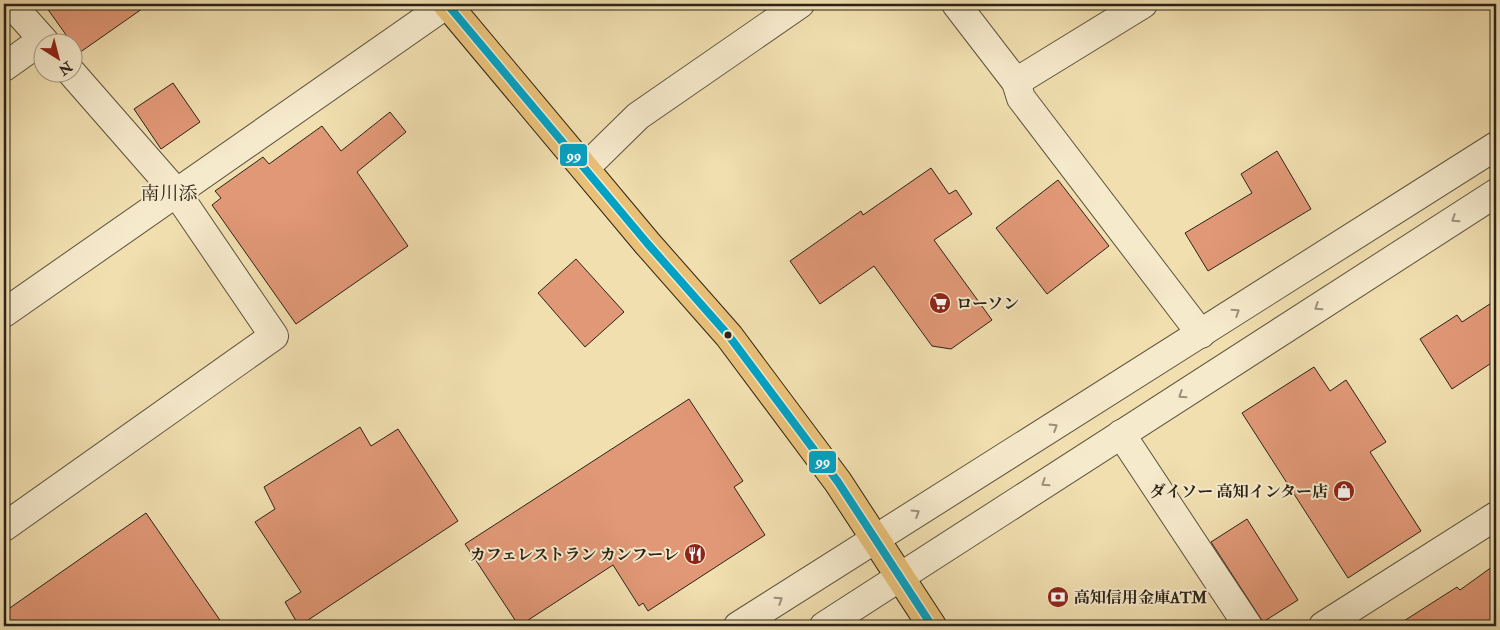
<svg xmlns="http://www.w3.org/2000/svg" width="1500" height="630" viewBox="0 0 1500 630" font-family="'IM FELL Double Pica','Noto Serif JP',serif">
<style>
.building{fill:#e19877;stroke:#2b2317}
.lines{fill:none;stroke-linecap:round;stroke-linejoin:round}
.minor-casing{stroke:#5c523d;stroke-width:30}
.major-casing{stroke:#2b2317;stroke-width:30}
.minor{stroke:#f6eacc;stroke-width:28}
.major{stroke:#e8c078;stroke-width:28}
.bus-1-casing{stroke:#f6eacc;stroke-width:11}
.bus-1{stroke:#02a2c5;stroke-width:8}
.oneway{stroke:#9b907b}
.bus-dot{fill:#2b2317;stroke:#f6eacc;stroke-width:2}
.labels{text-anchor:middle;stroke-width:4;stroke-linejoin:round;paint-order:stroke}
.poi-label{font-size:16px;font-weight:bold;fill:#2b2317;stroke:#f6eacc;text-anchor:start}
.quarter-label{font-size:19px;fill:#2b2317;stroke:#f6eacc}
.line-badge{stroke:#f6eacc;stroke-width:2}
.badge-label{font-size:14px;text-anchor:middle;font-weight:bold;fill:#fff}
</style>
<rect width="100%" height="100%" fill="#f1dfb0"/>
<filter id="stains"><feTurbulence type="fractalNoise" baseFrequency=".004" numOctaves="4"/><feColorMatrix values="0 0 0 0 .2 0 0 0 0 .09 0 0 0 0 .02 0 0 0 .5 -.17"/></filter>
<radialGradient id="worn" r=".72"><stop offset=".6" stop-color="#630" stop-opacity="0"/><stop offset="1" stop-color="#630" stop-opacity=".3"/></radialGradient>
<g class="building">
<polygon points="44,4 149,4 79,53"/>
<polygon points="173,83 200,122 161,149 134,109"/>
<polygon points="390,112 406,132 357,172 408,246 296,324 212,205 221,198 215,191 263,157 269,164 322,126 341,151"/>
<polygon points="1277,151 1311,209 1208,271 1185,233 1252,193 1241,174"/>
<polygon points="931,168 949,194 956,190 972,214 934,240 992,320 951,349 932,346 874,266 820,304 790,261 861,211 863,215"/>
<polygon points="1058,180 1109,246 1047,294 996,228"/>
<polygon points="576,259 624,312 585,347 538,293"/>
<polygon points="1496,300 1496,360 1452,389 1420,339 1457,315 1462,322"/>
<polygon points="1314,367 1330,391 1346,380 1386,442 1370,452 1421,531 1348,578 1242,413"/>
<polygon points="689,399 743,481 734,487 765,535 648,611 643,603 639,606 613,565 519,626 465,544"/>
<polygon points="360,427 371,446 398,429 458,521 299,626 285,602 301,592 255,522 275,509 264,487"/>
<polygon points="146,513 224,626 4,626 4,612"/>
<polygon points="1247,519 1298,600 1263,622 1211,542"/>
<polygon points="1496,564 1496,626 1396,626 1457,587 1460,590"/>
</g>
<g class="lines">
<g class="minor-casing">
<g id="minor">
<polyline points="11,4 45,42"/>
<polyline points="956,4 1016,82 1021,98 1201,334"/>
<polyline points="4,67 42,40"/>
<polyline points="1016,82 1143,4"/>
<polyline points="585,168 638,116 800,4"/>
<polyline points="4,313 447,4"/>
<polyline points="1121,434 1248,626"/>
<polyline points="4,527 274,336 176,192 71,72"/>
<polyline points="738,626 1496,146"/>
<polyline points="824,626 1496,193"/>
<polyline points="1323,626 1496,516"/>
</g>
</g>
<g class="major-casing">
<polyline id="major" points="447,4 647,243 729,336 838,482 932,626"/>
</g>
<use href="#minor" class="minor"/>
<use href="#major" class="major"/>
<g class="bus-1-casing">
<polyline id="bus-1" points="447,4 647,243 729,336 838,482 932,626"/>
</g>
<use href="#bus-1" class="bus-1"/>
</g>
<defs><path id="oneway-chevron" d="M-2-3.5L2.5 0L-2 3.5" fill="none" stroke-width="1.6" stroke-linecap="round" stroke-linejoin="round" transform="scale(1.25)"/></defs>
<g class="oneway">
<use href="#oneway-chevron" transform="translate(1455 219) rotate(147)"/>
<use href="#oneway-chevron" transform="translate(1318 307) rotate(147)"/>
<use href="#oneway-chevron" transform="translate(1236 312) rotate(-33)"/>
<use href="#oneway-chevron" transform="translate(1182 395) rotate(147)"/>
<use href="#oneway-chevron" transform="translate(1054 427) rotate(-32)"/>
<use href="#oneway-chevron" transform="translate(1045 483) rotate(147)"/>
<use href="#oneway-chevron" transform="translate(916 513) rotate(-32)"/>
<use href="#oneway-chevron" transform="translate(779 600) rotate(-33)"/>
</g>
<defs>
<g id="supermarket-disc" transform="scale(1.125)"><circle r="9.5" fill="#8f2418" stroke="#f6eacc"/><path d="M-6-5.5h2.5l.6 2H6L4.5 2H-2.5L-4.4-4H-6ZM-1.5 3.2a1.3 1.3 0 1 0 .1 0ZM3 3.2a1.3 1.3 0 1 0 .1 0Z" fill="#fff"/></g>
<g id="shop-disc" transform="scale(1.125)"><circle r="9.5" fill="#8f2418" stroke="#f6eacc"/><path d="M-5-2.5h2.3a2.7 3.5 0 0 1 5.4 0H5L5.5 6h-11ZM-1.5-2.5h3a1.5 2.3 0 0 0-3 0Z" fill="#fff"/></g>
<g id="restaurant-disc" transform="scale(1.125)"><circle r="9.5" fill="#8f2418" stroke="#f6eacc"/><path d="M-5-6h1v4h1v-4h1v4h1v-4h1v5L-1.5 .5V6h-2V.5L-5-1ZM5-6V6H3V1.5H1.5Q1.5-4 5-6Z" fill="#fff"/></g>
<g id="bank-disc" transform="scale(1.125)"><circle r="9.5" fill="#8f2418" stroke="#f6eacc"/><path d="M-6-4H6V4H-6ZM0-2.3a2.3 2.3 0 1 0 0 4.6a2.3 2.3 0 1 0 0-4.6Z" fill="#fff"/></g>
</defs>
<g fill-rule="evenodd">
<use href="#supermarket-disc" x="940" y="303"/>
<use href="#shop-disc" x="1344" y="491"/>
<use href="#restaurant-disc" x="695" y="554"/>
<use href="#bank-disc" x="1058" y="597"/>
</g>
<circle class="bus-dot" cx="728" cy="335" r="4.5"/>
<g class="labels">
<g class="poi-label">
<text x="956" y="309">ローソン</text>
<text x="1328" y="497" text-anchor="end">ダイソー 高知インター店</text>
<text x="679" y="560" text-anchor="end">カフェレストラン カンフーレ</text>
<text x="1074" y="603">高知信用金庫ATM</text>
</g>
<g class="quarter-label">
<text x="169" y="200">南川添</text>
</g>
</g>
<g class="line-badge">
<rect x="559" y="143" width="29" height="24" rx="5" fill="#02a2c5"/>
<rect x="808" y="450" width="29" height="24" rx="5" fill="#02a2c5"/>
</g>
<g class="badge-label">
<text x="574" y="160">99</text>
<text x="823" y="466">99</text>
</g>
<rect width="1500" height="630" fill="none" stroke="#f1dfb0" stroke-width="20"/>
<rect x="5" y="5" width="1490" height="620" fill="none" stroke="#2b2317" stroke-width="2.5"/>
<rect x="10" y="10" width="1480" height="610" fill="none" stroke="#2b2317"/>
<g transform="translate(58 58) rotate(144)"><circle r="24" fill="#f6eacc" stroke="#a59a84"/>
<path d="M0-4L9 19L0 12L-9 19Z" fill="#8f2418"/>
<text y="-8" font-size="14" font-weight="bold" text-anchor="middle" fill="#2b2317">N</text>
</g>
<rect width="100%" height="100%" filter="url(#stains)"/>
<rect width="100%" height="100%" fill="url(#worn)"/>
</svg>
